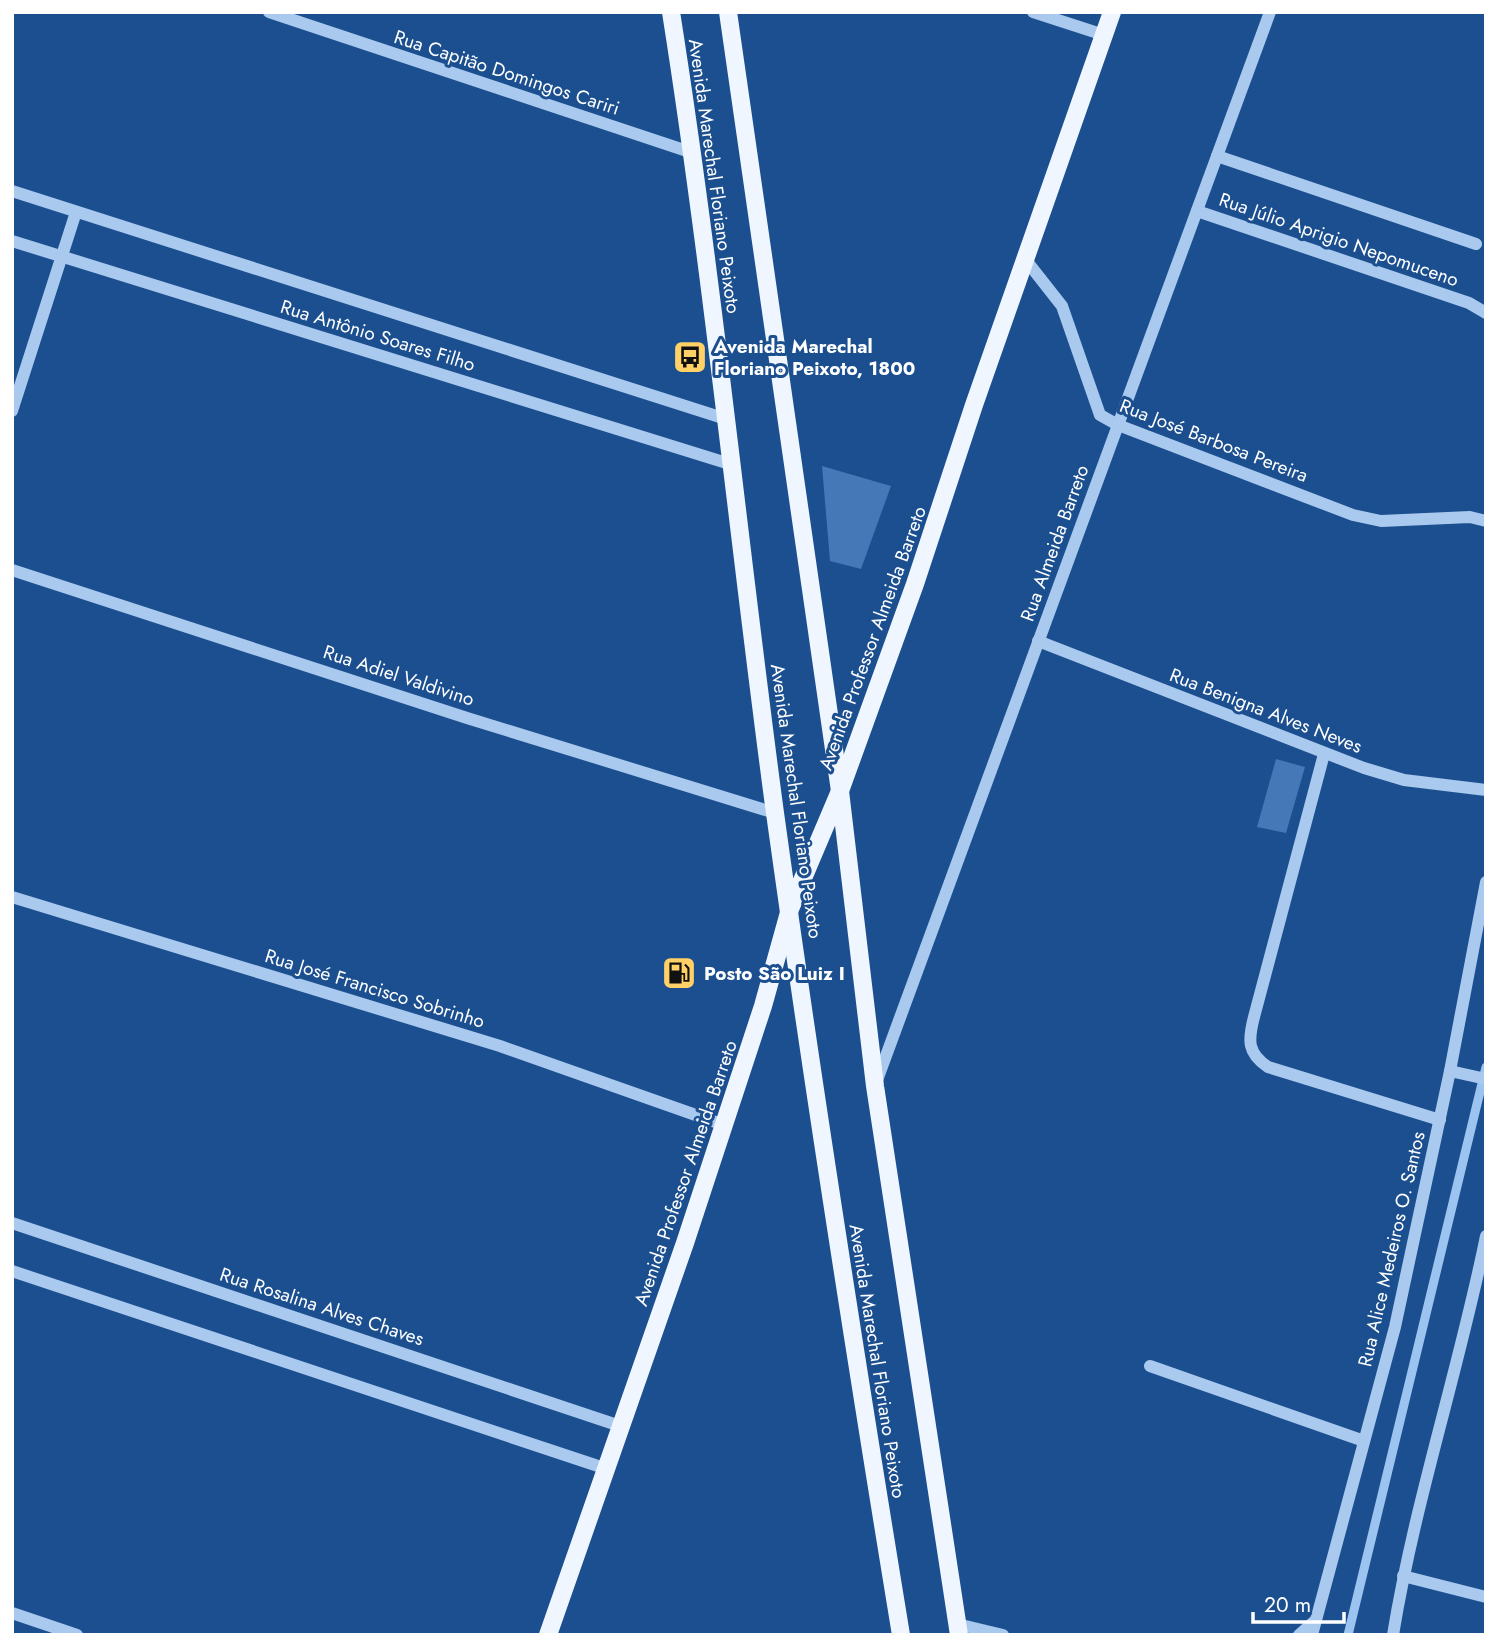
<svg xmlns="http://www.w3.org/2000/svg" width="1498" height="1647" viewBox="0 0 1498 1647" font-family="Jost,sans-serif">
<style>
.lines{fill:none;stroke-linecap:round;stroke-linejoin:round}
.stream{stroke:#9cc4f0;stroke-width:9}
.building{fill:#4478b7}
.minor{stroke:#a9c9ee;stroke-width:12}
.major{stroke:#f0f6ff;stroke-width:18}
.labels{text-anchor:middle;stroke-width:6;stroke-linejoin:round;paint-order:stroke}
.street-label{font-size:19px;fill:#fff;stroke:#1b4f8f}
.poi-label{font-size:19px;font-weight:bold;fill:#fff;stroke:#1b4f8f;text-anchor:start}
</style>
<rect width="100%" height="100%" fill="#1b4f8f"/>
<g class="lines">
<polyline class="stream" points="1348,1635 1486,1067"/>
</g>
<g class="building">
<polygon points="822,466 891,486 861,569 830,561"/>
<polygon points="1276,759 1305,767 1286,833 1257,827"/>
</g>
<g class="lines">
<g class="minor">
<polyline points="269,12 693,153"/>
<polyline points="1033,12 1104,35"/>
<polyline points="1217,156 1476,244"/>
<polyline points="12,191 726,419"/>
<polyline points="1197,211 1469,303 1486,313"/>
<polyline points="12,241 733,465"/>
<polyline points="1025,259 1062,306 1100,415 1118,425 1353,515 1381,521 1470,517 1486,521"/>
<polyline points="12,411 76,212"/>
<polyline points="12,570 467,718 775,813"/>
<polyline points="1038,641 1364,768 1404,780 1486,790"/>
<path d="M1324,754L1254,1017C1248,1040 1247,1053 1268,1067L1440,1120"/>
<polyline points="12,897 500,1046 724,1125"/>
<polyline points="1450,1071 1486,1079"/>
<polyline points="876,1083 1270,12"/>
<polyline points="12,1223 620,1426"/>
<polyline points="12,1271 604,1468"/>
<polyline points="1150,1366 1364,1441"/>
<polyline points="1403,1576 1486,1597"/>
<polyline points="12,1613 77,1635"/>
<polyline points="957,1624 1003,1635"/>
<polyline points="1299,1635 1316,1620"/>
<polyline points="1312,1635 1395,1327 1450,1071 1486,882"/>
<path d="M1393,1635C1415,1500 1459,1370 1486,1236"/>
</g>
<g class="major">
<path d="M671,12C713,278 739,546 775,813C813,1087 856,1361 901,1635"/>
<polyline points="728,12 840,791 875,1086 959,1635"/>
<polyline points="548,1635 685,1243 763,1006 790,909 840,791 915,584 974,405 1112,12"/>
</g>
</g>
<defs>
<g id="bus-square" transform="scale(1.75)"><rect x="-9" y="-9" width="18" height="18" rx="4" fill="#ffd166" stroke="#1b4f8f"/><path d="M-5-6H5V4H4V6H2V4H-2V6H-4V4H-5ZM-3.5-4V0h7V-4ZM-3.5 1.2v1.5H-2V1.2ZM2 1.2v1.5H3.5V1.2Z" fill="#111"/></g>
<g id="fuel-square" transform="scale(1.75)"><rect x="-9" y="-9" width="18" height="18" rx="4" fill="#ffd166" stroke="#1b4f8f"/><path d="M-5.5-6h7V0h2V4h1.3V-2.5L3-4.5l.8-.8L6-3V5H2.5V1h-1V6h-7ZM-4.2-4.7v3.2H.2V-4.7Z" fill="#111"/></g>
</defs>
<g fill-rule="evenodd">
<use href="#bus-square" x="690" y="357"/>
<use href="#fuel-square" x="679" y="973"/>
</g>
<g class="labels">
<g class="street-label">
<text transform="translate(507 72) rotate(18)" y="7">Rua Capitão Domingos Cariri</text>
<text transform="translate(715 176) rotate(82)" y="7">Avenida Marechal Floriano Peixoto</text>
<text transform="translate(1339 239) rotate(19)" y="7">Rua Júlio Aprigio Nepomuceno</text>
<text transform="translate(378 335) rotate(17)" y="7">Rua Antônio Soares Filho</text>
<text transform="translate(1214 440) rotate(21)" y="7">Rua José Barbosa Pereira</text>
<text transform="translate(1054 543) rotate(-70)" y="7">Rua Almeida Barreto</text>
<text transform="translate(872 638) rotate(-70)" y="7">Avenida Professor Almeida Barreto</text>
<text transform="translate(399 675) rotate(18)" y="7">Rua Adiel Valdivino</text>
<text transform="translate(1266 710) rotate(21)" y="7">Rua Benigna Alves Neves</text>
<text transform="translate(797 801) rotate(82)" y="7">Avenida Marechal Floriano Peixoto</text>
<text transform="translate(375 988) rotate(17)" y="7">Rua José Francisco Sobrinho</text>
<text transform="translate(685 1173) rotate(-71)" y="7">Avenida Professor Almeida Barreto</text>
<text transform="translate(1391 1249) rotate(-77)" y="7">Rua Alice Medeiros O. Santos</text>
<text transform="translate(322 1306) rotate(18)" y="7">Rua Rosalina Alves Chaves</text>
<text transform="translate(878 1361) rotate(81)" y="7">Avenida Marechal Floriano Peixoto</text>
</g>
<g class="poi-label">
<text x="714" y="353">Avenida Marechal<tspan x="714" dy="22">Floriano Peixoto, 1800</tspan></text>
<text x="704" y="980">Posto São Luiz I</text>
</g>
</g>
<rect width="1498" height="1647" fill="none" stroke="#ffffff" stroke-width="28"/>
<path d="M1253 1612v10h91v-10" fill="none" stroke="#ffffff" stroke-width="3.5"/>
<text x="1264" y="1612" font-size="21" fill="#ffffff" stroke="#1b4f8f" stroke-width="5" paint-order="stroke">20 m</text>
</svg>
